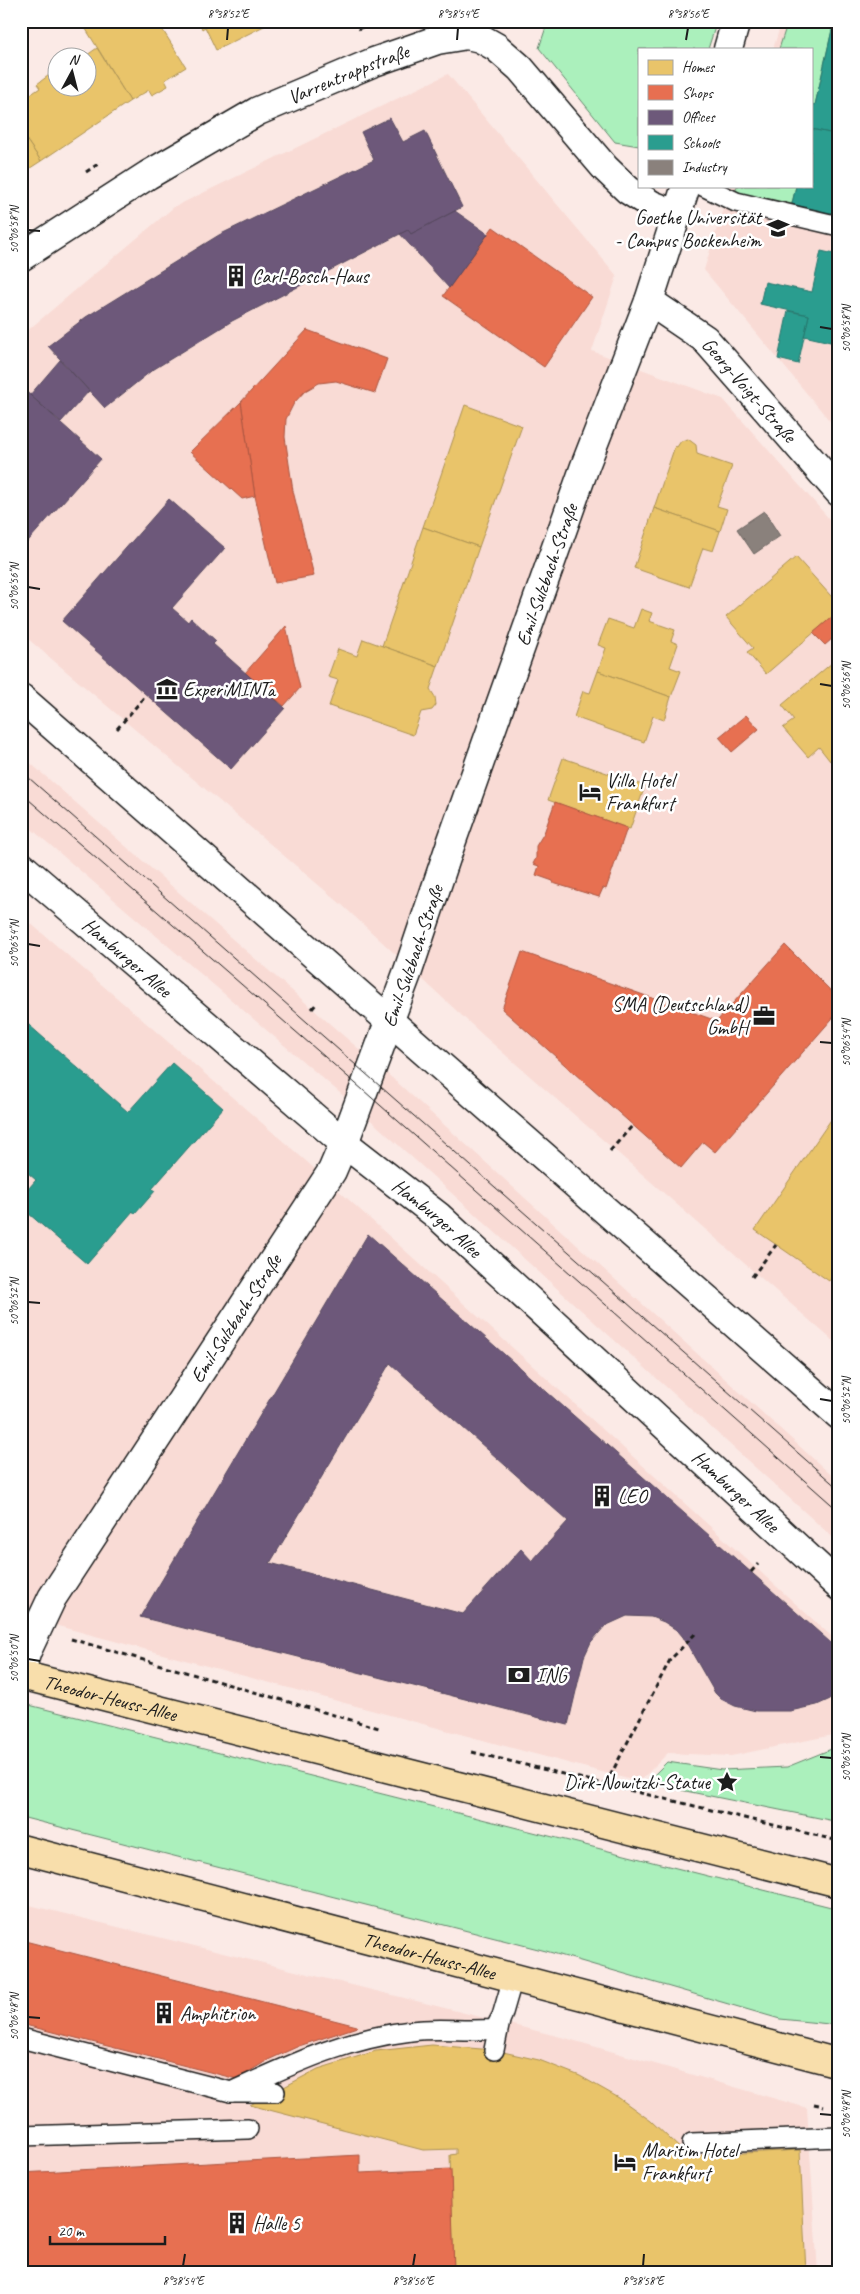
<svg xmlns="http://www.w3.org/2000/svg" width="860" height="2294" viewBox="0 0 860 2294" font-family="Caveat,sans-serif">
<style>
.built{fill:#f9dbd5}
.green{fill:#abf0bc;stroke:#64866c}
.homes{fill:#e9c46a;stroke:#ac9253}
.shops{fill:#e76f51;stroke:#aa5641}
.offices{fill:#6d597a;stroke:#55475e;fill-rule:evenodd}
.schools{fill:#2a9d8f;stroke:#26766c}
.industry{fill:#8a817c;stroke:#69635f}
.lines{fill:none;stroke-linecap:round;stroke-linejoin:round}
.lane-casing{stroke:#1c1c1c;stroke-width:22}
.street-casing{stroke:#1c1c1c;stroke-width:31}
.secondary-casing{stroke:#1c1c1c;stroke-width:31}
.primary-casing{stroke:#1c1c1c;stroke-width:31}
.path{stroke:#1c1c1c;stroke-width:3;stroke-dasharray:5 4;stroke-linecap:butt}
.lane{stroke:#fff;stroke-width:19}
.street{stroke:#fff;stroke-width:28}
.secondary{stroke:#fff;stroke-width:28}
.primary{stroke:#f8deab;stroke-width:28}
.tram{stroke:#1c1c1c;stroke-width:1}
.ticks{fill:none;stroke:#1c1c1c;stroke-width:2}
.labels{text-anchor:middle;stroke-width:5;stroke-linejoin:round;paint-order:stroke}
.street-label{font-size:20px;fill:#1c1c1c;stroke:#fff}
.poi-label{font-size:20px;fill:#1c1c1c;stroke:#fff;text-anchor:start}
.neatline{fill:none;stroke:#1c1c1c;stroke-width:2}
.ticks-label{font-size:12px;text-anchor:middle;fill:#1c1c1c}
</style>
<rect width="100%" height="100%" fill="#fbeae6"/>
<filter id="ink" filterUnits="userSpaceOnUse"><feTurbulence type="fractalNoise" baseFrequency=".02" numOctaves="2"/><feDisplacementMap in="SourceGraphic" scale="10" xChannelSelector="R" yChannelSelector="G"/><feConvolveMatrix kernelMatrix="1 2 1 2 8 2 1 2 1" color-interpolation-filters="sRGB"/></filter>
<g filter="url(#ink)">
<g class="built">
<polygon points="782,21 839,21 839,432 704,270 730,186 811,186 811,49 773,49"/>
<polygon points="448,74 617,276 592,351 723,399 839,530 839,1346 485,1037 341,904 21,633 21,336 174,207"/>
<polygon points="21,755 399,1084 839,1482 839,1543 354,1105 21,820"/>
<polygon points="21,915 306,1161 839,1643 839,1731 828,1736 731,1756 668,1753 639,1782 21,1616"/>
<polygon points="21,1903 565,2038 807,2108 818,2273 21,2273"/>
</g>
<g class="green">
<polygon points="548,21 717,21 708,49 639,49 639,146 615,142 539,48"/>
<polygon points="788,21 834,21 815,105 811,104 811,49 779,49"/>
<polygon points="737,186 796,186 791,208 735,193"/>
<polygon points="21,1703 839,1909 839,2025 780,2019 546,1951 21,1817"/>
<polygon points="839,1746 839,1822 646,1783 667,1762 722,1770 787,1767"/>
</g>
<g class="homes">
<polygon points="81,21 157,21 186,67 165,80 168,86 152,95 149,90 130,101"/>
<polygon points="199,21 271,21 272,22 216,50 205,27 202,29"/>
<polygon points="97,48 130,101 41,161 21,132 21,101 40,88 37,84 52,73 55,77 58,76 58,88 88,88 88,58 83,58"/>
<polygon points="21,132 41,161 21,174"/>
<polygon points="465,405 522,426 479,547 423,527"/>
<polygon points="688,439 696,445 697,454 732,466 717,506 727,509 720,531 654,508 675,446 677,447 681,441"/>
<polygon points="654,508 720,531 713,551 703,548 689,587 634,568"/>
<polygon points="423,527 479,547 438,666 382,646"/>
<polygon points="796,557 839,605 839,611 766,674 747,652 753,648 726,617"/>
<polygon points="641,609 652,613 649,621 675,630 671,641 678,644 670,667 681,671 671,697 598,671 606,648 598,645 608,619 634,628"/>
<polygon points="363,639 438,666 430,689 435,697 436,705 432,710 421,712 413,735 329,706 338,680 328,677 338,649 357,656"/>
<polygon points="839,657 839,753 830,761 819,747 808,757 783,728 794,720 782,705"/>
<polygon points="598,671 671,697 664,720 653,716 644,742 574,717 583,691 590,693"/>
<polygon points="563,758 645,786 630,829 548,800"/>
<polygon points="839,1108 839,1266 829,1281 755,1230"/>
<polygon points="432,2045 494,2050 539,2060 580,2076 619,2098 651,2121 688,2156 800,2150 806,2273 454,2273 450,2155 456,2154 456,2149 423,2150 250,2105 318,2069 376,2051"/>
</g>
<g class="shops">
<polygon points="493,227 592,297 544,367 443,296"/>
<polygon points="307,330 387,359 375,393 336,381 319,383 305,391 294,403 286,419 285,437 293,491 314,576 275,583 255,496 241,402"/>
<polygon points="241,402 255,496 242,499 190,452"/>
<polygon points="839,611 839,633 825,645 813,633"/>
<polygon points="286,626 300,688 284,706 245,673"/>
<polygon points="746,715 759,729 732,752 719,737"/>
<polygon points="555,802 627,828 606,889 603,888 599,897 553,883 553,881 536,875 539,866 533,864 536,858 536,846 544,833"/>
<polygon points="785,945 839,999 839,1011 715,1152 703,1142 681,1168 502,1009 522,952 717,1021"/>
<polygon points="21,1940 357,2026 357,2027 299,2046 268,2060 237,2079 21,2024"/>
<polygon points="360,2155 360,2173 451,2169 454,2273 21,2273 21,2173"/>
</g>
<g class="offices">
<polygon points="390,118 403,142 425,131 462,207 411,234 408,230 400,234 232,321 151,371 105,408 48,346 86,317 219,235 374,160 361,132"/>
<polygon points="455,211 488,234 449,288 400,234 408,230 411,234"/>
<polygon points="60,360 89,391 61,422 30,395"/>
<polygon points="21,387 101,459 21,549"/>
<polygon points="169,499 225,548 172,608 188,622 191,618 216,641 213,644 285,708 231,769 62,621"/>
<path d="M368,1234L839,1650V1695L817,1705L790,1711H756L735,1706L721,1699L715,1693L683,1637L678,1631L664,1622L651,1617L627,1616L605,1626L591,1642L584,1657L568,1725L140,1617ZM390,1363L568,1521L532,1561L521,1549L463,1614L270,1563Z"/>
</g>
<g class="schools">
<polygon points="834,21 839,21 839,135 811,129 811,104 815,105"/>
<polygon points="811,129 839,135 839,218 791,208 796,186 811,186"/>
<polygon points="821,251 839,255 839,344 804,336 809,315 760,304 765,282 812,292"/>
<polygon points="788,311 809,315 798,364 778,359"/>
<polygon points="21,1018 128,1112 172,1063 223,1108 152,1189 155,1191 135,1214 133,1211 87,1264 21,1207 21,1197 36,1180 21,1167"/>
</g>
<polygon class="industry" points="764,511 780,536 754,554 737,529"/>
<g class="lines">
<g class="lane-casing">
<g id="lane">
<polyline points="703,186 736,202 839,226"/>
<polyline points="21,2038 231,2092 275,2092"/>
<polyline points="494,2050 500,2021"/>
<path d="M231,2092C293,2064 343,2039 411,2031C439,2027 467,2032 495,2029L502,2016L513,1978"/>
<polyline points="21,2136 248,2129"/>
<polyline points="692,2143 839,2137"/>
</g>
</g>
<g class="street-casing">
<g id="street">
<polyline points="728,49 736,21"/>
<path id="s1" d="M21,257L148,175L258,111L374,62L437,40L467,35L480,38L496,47L520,68L605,168L628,190L652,205L677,215"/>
<path id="s2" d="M649,301L705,339L839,492"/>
<path id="s3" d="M21,1669L27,1651L52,1598L332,1171L344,1143L408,971L450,846L585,466L649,301L686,186"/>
</g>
</g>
<g class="secondary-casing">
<g id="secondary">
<polyline points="21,698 839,1415"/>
<path id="s4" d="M21,866L344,1143L438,1216L839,1586"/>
</g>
</g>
<g class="primary-casing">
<g id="primary">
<path id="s5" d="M21,1675L839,1883"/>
<path id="s6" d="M21,1849L839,2063"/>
</g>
</g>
<g class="path">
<polyline points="358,29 375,21"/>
<polyline points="86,172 101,162"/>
<polyline points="117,729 146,695"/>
<polyline points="312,1009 317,1003"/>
<polyline points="610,1151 633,1125"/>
<polyline points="752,1277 776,1245"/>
<polyline points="751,1572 758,1564"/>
<polyline points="71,1639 379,1728"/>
<polyline points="472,1752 839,1841"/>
<polyline points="606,1784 670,1660 695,1634"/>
<polyline points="814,2104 824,2106"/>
</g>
<use href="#lane" class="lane"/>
<use href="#street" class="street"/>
<use href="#secondary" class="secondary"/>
<use href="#primary" class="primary"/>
<g class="tram">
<polyline points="21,771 839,1489"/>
<polyline points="21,793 363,1090 839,1511"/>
</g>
</g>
</g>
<path class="ticks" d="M227,40L228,28M457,40L458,28M686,40L688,28M28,230L40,231M820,327L832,329M28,587L40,589M820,684L832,686M28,944L40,946M820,1042L832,1043M28,1302L40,1303M820,1399L832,1401M28,1659L40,1661M820,1757L832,1758M28,2017L40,2018M820,2114L832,2115M183,2266L185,2254M413,2266L415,2254M643,2266L644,2254"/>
<defs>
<g id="university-bare" transform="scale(1.725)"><path d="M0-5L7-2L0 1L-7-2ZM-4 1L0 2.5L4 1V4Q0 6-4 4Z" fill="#1c1c1c" stroke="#fff" stroke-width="2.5" paint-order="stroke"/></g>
<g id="building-bare" transform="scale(1.725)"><path d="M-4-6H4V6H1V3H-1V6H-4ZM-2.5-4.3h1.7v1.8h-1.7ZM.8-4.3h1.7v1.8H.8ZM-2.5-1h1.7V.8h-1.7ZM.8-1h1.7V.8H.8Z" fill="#1c1c1c" stroke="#fff" stroke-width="2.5" paint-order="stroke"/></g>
<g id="museum-bare" transform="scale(1.725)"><path d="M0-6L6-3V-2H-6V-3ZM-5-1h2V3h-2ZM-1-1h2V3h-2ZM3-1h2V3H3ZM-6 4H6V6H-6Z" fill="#1c1c1c" stroke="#fff" stroke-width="2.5" paint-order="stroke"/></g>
<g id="hotel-bare" transform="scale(1.725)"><path d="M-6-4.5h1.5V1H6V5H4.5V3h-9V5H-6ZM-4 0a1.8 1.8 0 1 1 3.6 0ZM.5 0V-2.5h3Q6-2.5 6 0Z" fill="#1c1c1c" stroke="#fff" stroke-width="2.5" paint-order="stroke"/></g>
<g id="office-bare" transform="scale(1.725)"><path d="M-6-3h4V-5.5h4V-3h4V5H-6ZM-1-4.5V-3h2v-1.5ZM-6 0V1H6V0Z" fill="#1c1c1c" stroke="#fff" stroke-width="2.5" paint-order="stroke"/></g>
<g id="bank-bare" transform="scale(1.725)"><path d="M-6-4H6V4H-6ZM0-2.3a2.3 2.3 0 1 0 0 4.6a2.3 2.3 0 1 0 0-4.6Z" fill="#1c1c1c" stroke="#fff" stroke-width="2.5" paint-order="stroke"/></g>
<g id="sight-bare" transform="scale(1.725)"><path d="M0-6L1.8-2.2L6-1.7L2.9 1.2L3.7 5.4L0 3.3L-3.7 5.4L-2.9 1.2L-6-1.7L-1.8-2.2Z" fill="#1c1c1c" stroke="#fff" stroke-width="2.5" paint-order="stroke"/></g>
</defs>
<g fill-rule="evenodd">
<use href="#university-bare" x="778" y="228"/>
<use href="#building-bare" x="236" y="276"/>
<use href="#museum-bare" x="167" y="689"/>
<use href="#hotel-bare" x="590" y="792"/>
<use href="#office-bare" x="764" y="1016"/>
<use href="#building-bare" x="602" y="1496"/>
<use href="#bank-bare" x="519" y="1675"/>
<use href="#sight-bare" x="727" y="1782"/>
<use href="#building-bare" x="164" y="2013"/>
<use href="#hotel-bare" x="625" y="2162"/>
<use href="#building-bare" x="237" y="2223"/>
</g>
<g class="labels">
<g class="street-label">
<text dy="7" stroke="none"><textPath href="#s1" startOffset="376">Varrentrappstraße</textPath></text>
<text dy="7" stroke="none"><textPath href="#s2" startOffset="135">Georg-Voigt-Straße</textPath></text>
<text dy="7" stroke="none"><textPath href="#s3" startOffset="1222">Emil-Sulzbach-Straße</textPath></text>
<text dy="7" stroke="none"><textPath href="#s3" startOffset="818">Emil-Sulzbach-Straße</textPath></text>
<text dy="7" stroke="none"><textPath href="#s4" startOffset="140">Hamburger Allee</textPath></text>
<text dy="7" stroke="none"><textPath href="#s4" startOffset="545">Hamburger Allee</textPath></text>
<text dy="7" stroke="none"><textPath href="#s3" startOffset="412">Emil-Sulzbach-Straße</textPath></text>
<text dy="7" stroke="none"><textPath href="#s4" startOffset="950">Hamburger Allee</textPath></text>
<text dy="7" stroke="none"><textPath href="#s5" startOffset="92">Theodor-Heuss-Allee</textPath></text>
<text dy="7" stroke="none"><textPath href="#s6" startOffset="422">Theodor-Heuss-Allee</textPath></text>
</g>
<g class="poi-label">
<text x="761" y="224" text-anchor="end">Goethe Universität<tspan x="761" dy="23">- Campus Bockenheim</tspan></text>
<text x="252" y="283">Carl-Bosch-Haus</text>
<text x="183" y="696">ExperiMINTa</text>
<text x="606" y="787">Villa Hotel<tspan x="606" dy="23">Frankfurt</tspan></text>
<text x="748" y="1011" text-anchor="end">SMA (Deutschland)<tspan x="748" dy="23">GmbH</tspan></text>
<text x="618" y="1503">LEO</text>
<text x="536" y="1682">ING</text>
<text x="710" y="1789" text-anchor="end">Dirk-Nowitzki-Statue</text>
<text x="180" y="2020">Amphitrion</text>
<text x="642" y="2157">Maritim Hotel<tspan x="642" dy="23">Frankfurt</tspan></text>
<text x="253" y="2230">Halle 5</text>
</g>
</g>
<rect width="860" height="2294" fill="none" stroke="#fff" stroke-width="55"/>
<rect x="638" y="48" width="175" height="140" fill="#ffffff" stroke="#a4a4a4"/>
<rect x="648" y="60" width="25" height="15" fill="#e9c46a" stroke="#a4a4a4"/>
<text x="682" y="72" font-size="15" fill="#1c1c1c">Homes</text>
<rect x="648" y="85" width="25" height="15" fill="#e76f51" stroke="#a4a4a4"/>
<text x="682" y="98" font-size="15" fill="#1c1c1c">Shops</text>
<rect x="648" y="110" width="25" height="15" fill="#6d597a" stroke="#a4a4a4"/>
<text x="682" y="122" font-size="15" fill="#1c1c1c">Offices</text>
<rect x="648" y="135" width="25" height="15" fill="#2a9d8f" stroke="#a4a4a4"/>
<text x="682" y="148" font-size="15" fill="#1c1c1c">Schools</text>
<rect x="648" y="160" width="25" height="15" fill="#8a817c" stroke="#a4a4a4"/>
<text x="682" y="172" font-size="15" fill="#1c1c1c">Industry</text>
<g transform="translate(72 72) rotate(7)"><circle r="24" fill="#ffffff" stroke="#a4a4a4"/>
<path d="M0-4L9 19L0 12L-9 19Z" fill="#1c1c1c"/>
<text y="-8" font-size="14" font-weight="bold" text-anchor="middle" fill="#1c1c1c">N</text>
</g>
<path d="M50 2236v8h115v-8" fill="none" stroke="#1c1c1c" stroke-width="2.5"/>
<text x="58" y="2236" font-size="15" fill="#1c1c1c" stroke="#ffffff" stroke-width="4" paint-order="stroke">20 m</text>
<rect x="28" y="28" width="804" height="2238" class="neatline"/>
<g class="ticks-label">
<text x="228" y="18">8°38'52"E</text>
<text x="458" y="18">8°38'54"E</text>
<text x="688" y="18">8°38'56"E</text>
<text transform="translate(14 230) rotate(-90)" y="4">50°06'58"N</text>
<text transform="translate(846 329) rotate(-90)" y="4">50°06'58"N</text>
<text transform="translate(14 587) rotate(-90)" y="4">50°06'56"N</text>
<text transform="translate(846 686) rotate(-90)" y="4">50°06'56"N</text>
<text transform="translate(14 944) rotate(-90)" y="4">50°06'54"N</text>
<text transform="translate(846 1043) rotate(-90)" y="4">50°06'54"N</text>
<text transform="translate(14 1302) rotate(-90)" y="4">50°06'52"N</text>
<text transform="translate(846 1401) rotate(-90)" y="4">50°06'52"N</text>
<text transform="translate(14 1659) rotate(-90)" y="4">50°06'50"N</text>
<text transform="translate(846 1758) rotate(-90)" y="4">50°06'50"N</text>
<text transform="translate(14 2017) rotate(-90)" y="4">50°06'48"N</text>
<text transform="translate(846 2115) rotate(-90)" y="4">50°06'48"N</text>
<text x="183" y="2285">8°38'54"E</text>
<text x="413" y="2285">8°38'56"E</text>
<text x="643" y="2285">8°38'58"E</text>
</g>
</svg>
